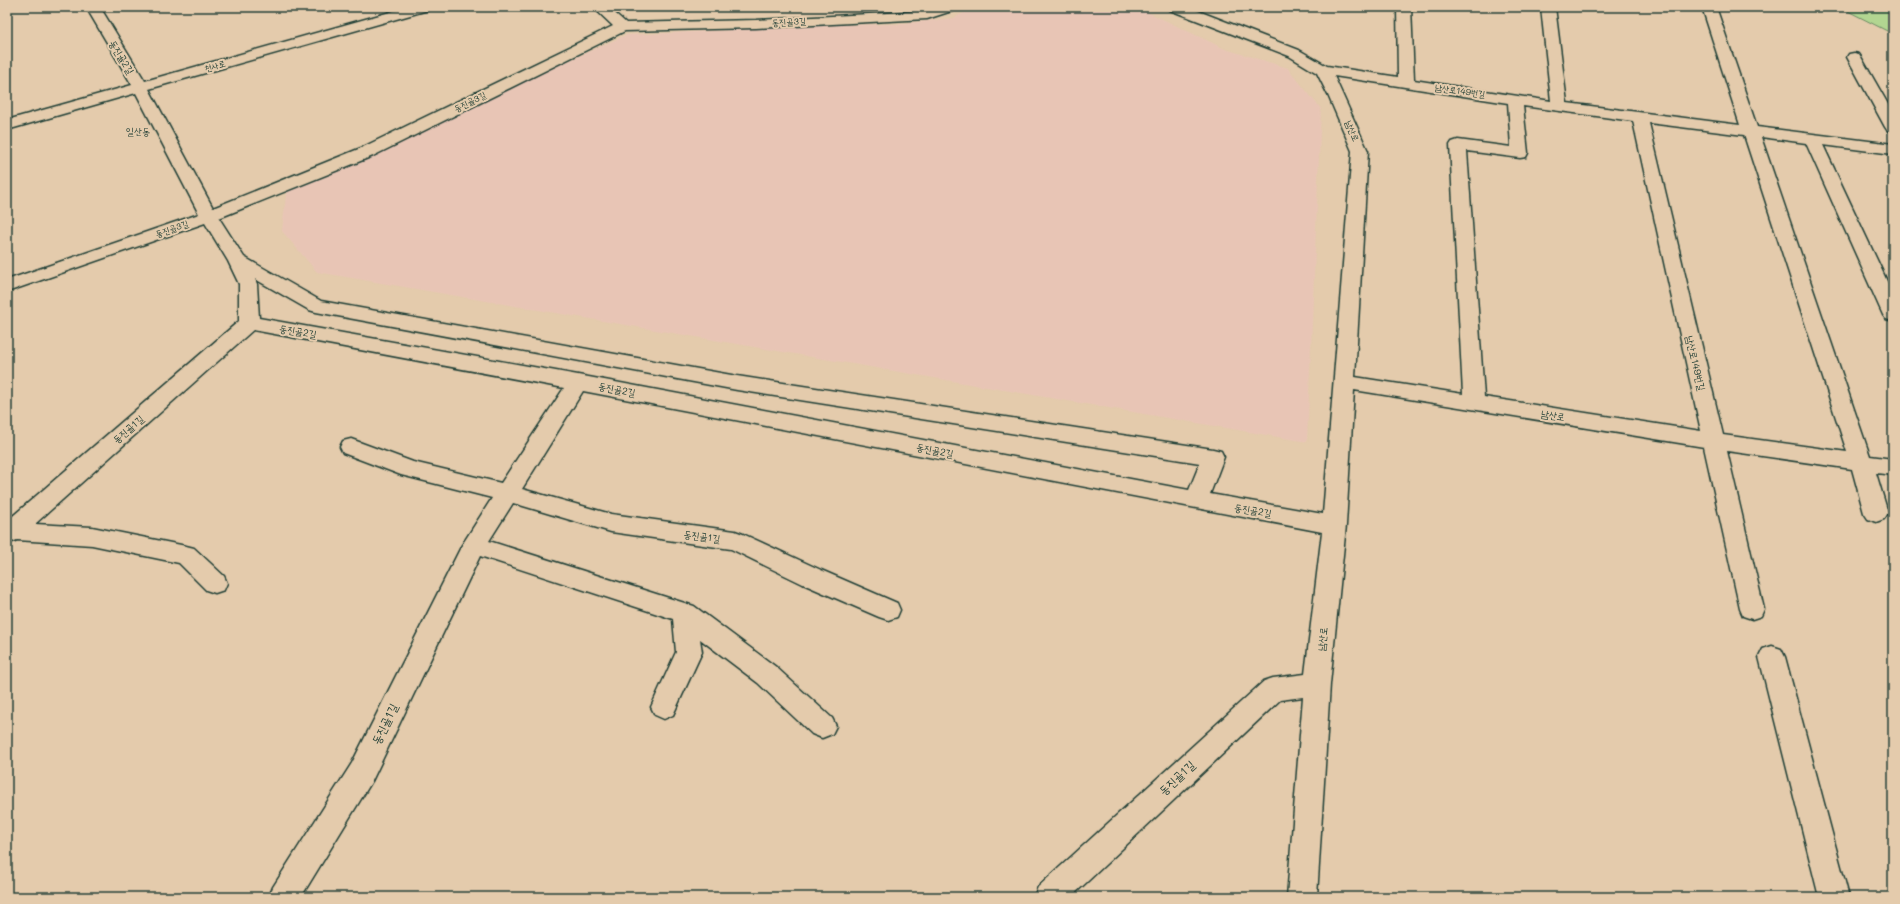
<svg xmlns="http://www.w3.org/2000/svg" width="1900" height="904" viewBox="0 0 1900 904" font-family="Mali,'Poor Story',sans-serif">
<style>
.built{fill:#e8c5b5}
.green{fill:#b2d691;stroke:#688a62}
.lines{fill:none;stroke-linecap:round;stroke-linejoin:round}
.minor-casing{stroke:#1f3d34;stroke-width:3}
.minor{fill:#e4cbac;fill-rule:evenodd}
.labels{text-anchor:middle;stroke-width:4;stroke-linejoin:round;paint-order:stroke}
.far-street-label{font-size:9px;fill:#1f3d34;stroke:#e4cbac}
.street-label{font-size:10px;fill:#1f3d34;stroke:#e4cbac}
.far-quarter-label{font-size:10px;fill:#1f3d34;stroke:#e4cbac}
.near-street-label{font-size:12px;fill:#1f3d34;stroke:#e4cbac}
</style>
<rect width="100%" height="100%" fill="#e4cbac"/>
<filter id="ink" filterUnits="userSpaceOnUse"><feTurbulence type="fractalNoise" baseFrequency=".025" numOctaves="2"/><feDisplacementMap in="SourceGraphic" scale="8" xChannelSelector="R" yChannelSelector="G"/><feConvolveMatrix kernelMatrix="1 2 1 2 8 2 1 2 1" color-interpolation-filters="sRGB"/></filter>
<g filter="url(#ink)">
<polygon class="built" points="974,7 1137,7 1225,49 1288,68 1321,109 1307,442 317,272 282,231 287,186 626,35 841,25 898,24 954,18"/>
<polygon class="green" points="1840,7 1893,7 1893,34"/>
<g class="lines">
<g class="minor-casing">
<g id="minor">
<path d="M86,7H100L145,81L408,7H430L428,10L149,89L213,208L361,148L613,26L593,7H608L626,23L756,20L925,11L937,7H957L955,10L927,19L756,28L625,31L373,156L219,218L244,257L321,301L737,376L1213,449L1221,451L1224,457L1210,494L1323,514L1352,151L1328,95L1317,73L1289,56L1170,10L1168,7H1188L1299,50L1327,66L1398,77L1397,7H1411L1414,80L1551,101L1541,7H1555L1567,103L1740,125L1702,7H1716L1757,127L1893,144V154L1823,145L1893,294V321L1886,319L1883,315L1806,143L1761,137L1870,456L1893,459V475L1876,473L1888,513L1884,519L1876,522L1868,519L1864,513L1852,469L1727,451L1764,609L1761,616L1752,619L1743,616L1740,609L1704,447L1354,390L1346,525L1330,684L1317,897H1287L1303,697L1280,700L1071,897H1034L1038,887L1264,681L1273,678L1305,674L1322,532L583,391L522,489L611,514L735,531L743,534L821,570L897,603L900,610L897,617L888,620L879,617L803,584L731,549L611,532L513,503L489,541L694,606L776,667L832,718L836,726L832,734L822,738L812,734L758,683L700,639L702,652L673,715L664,719L655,715L651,707L676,652L673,619L480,556L372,781L301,897H269L273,887L352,763L462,545L492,498L401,475L343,453L340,447L343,441L351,439L413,462L501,483L564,388L253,330L35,524L92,527L186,546L194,548L224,576L227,583L224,590L215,593L206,590L179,563L92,545L17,540L7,544V521L239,321V284L228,261L205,223L7,292V280L199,214L136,93L7,130V120L132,85ZM1334,76L1508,103L1511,147L1458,140L1452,142L1450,145L1463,394L1355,377L1368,151ZM1523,106L1633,121L1701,431L1484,397L1467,151L1520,158L1526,157L1528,153ZM1649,123L1744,135L1847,452L1723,435ZM255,279L309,310L316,312L737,390L1200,463L1189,490L578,375L259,318L257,284Z"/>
<polygon points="1854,53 1859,54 1861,57 1893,113 1893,132 1887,130 1885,127 1847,57 1849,54"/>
<polygon points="1772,646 1781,649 1785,657 1849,897 1819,897 1759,657 1763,649"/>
</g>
</g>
<use href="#minor" class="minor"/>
</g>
</g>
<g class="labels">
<g class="far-street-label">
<text transform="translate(789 22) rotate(-3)" y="3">동진골3길</text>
<text transform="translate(215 66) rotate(-16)" y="3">천사로</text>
<text transform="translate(1460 91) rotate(8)" y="3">남산로149번길</text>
<text transform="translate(470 102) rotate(-26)" y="3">동진골3길</text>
<text transform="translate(1352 131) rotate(67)" y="3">남산로</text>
<text transform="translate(172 229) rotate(-19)" y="3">동진골3길</text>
</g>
<g class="street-label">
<text transform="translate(122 57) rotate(59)" y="4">동진골2길</text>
<text transform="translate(298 331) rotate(10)" y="4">동진골2길</text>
<text transform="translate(1696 363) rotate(77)" y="4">남산로149번길</text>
<text transform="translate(617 389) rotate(11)" y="4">동진골2길</text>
<text transform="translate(1553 415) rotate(9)" y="4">남산로</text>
<text transform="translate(128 429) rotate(-41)" y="4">동진골1길</text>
<text transform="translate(935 450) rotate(11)" y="4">동진골2길</text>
<text transform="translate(1253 510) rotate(10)" y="4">동진골2길</text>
<text transform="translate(702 536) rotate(8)" y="4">동진골1길</text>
<text transform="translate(1322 639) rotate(-84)" y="4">남산로</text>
</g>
<g class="far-quarter-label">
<text x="138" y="135">일산동</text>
</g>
<g class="near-street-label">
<text transform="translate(385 724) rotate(-64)" y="4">동진골1길</text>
<text transform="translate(1177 778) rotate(-43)" y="4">동진골1길</text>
</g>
</g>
<rect width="1900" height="904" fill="none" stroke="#e4cbac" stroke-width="24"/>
<rect x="12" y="12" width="1876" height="880" fill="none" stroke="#1f3d34" stroke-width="1.5" filter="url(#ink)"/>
</svg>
